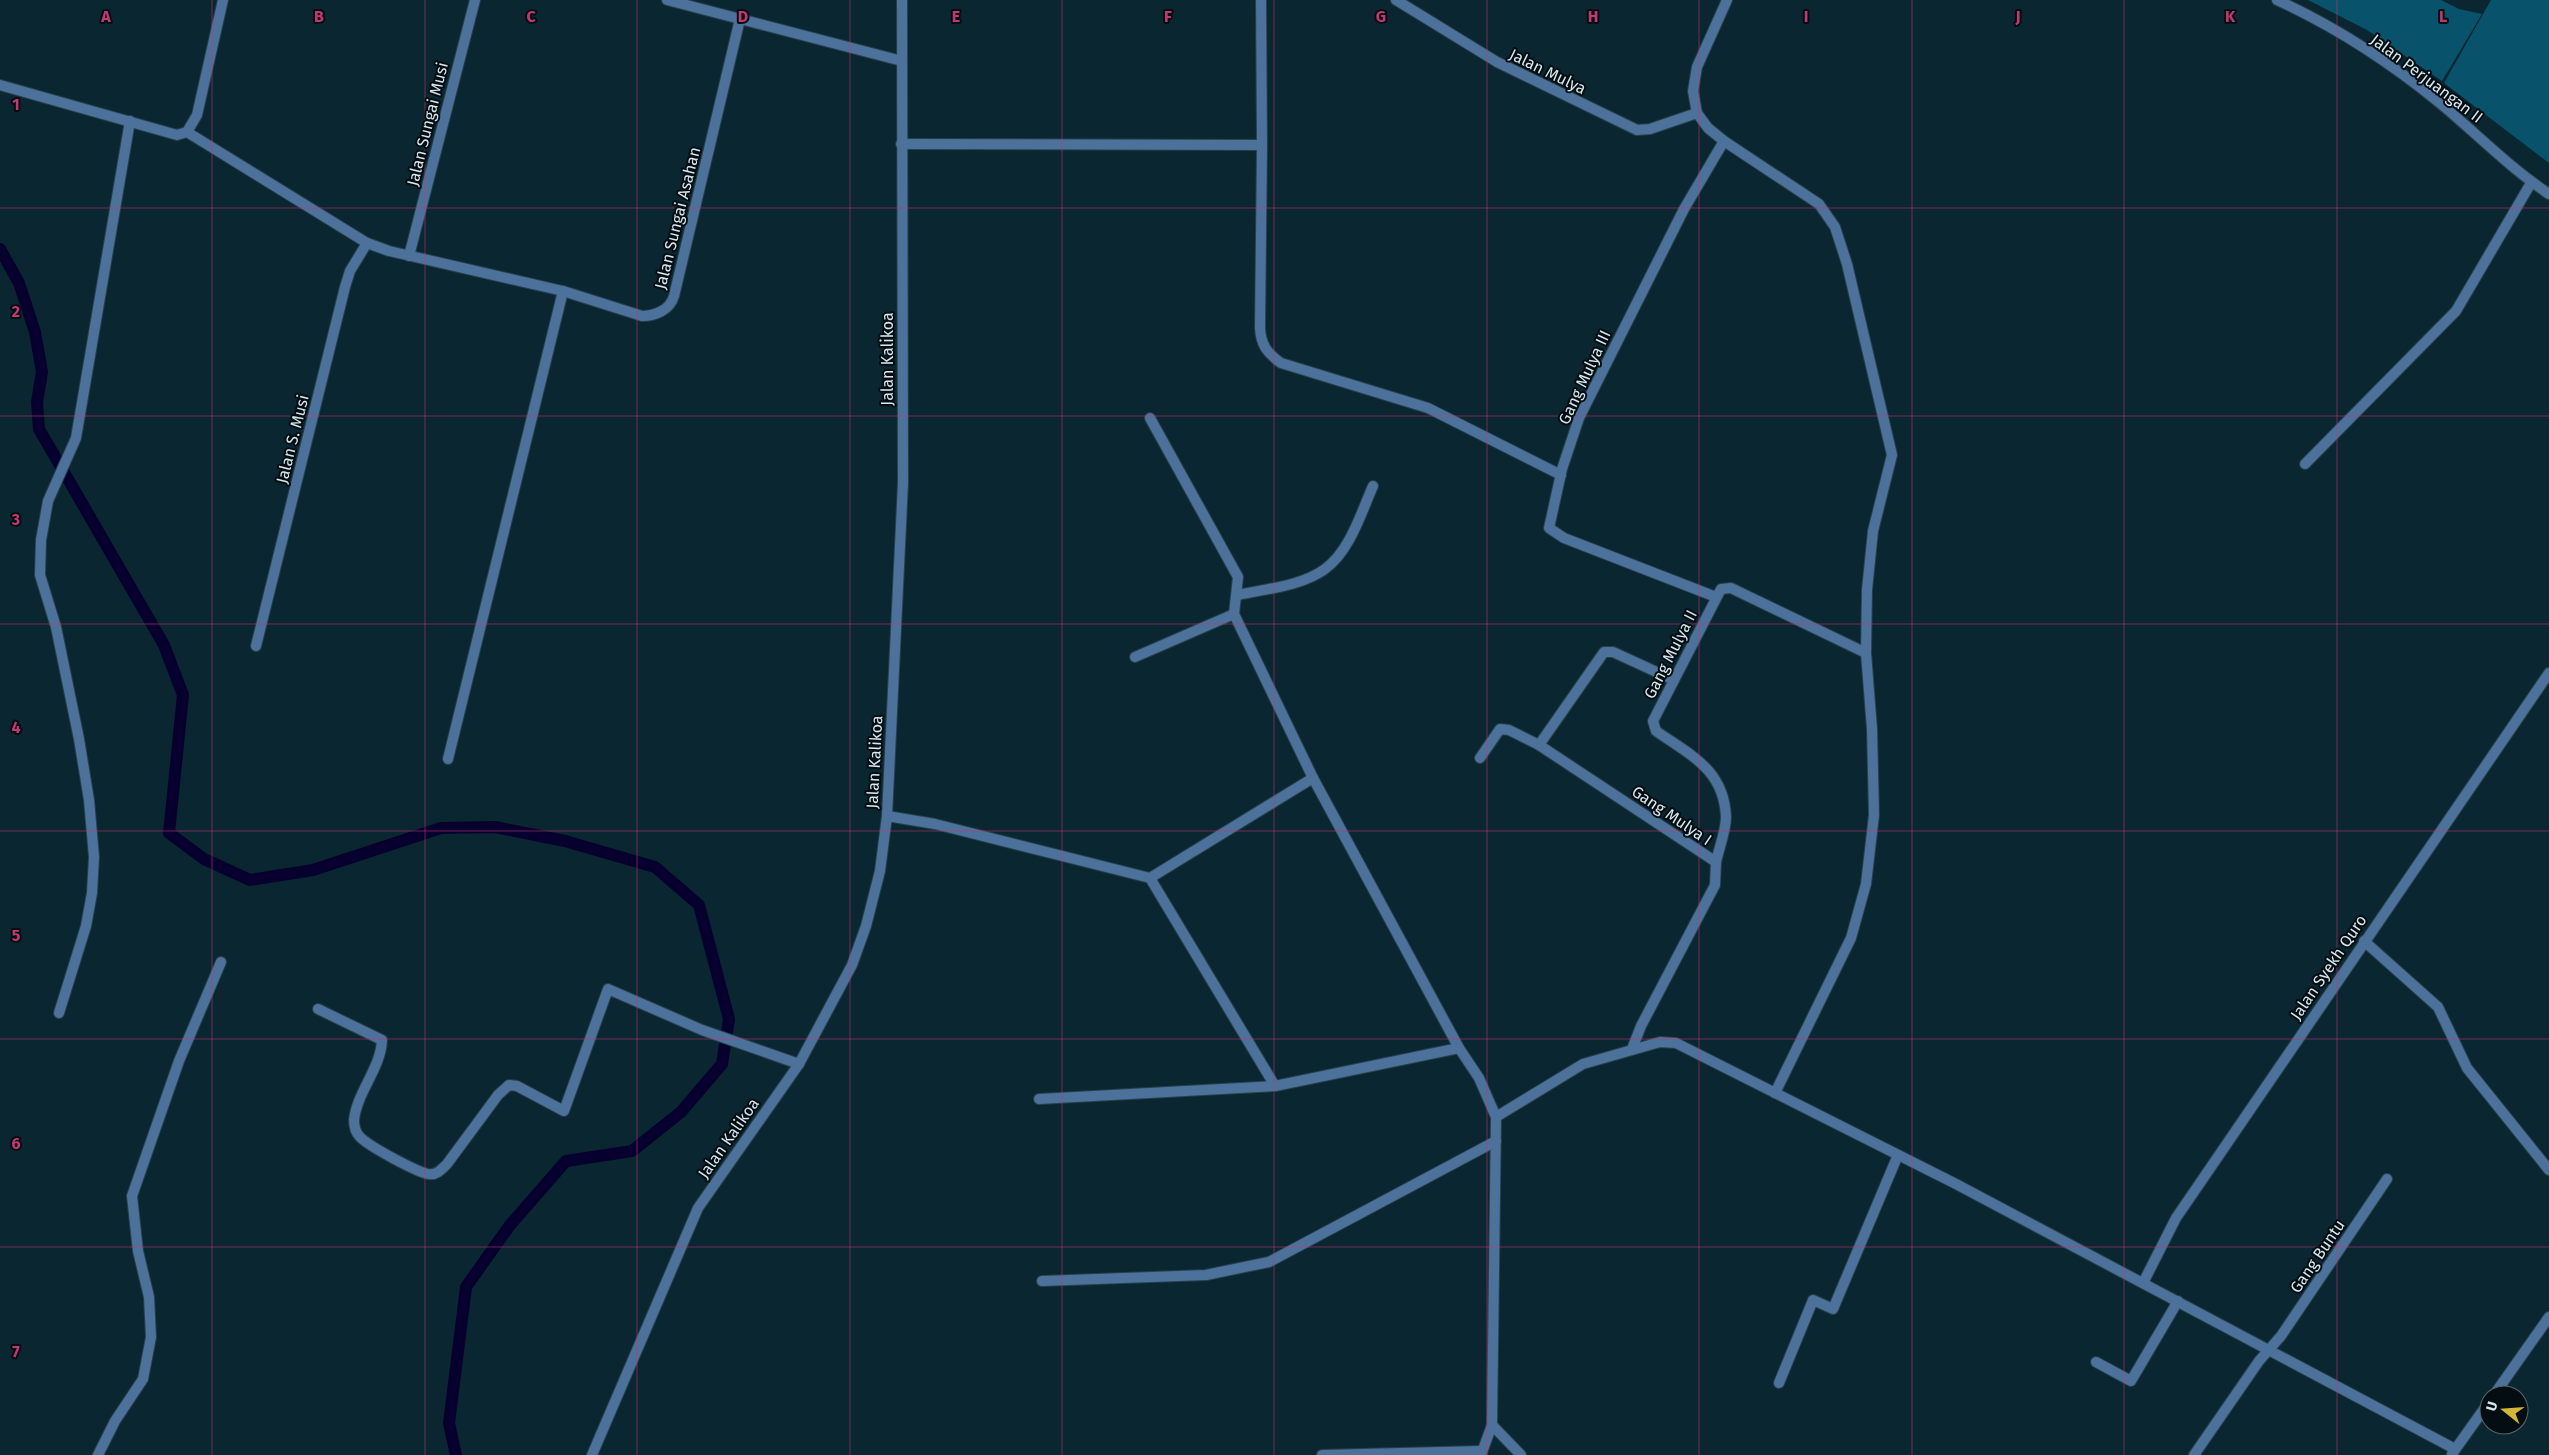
<svg xmlns="http://www.w3.org/2000/svg" width="2549" height="1455" viewBox="0 0 2549 1455" font-family="'Fira Sans',sans-serif">
<style>
.green{fill:#08536b}
.lines{fill:none;stroke-linecap:round;stroke-linejoin:round}
.stream{stroke:#07002f;stroke-width:12}
.street-casing{stroke:#27414b;stroke-width:12}
.street{stroke:#4c719b;stroke-width:10}
.grid{fill:none;stroke:#c53771;stroke-width:1;stroke-opacity:0.55}
.labels{text-anchor:middle;stroke-width:4;stroke-linejoin:round;paint-order:stroke}
.street-label{font-size:16px;fill:#d8e7ee;stroke:#040e12}
.grid-label{font-size:16px;text-anchor:middle;font-weight:bold;fill:#c53771;stroke:#040e12;stroke-width:4;stroke-linejoin:round;paint-order:stroke}
</style>
<rect width="100%" height="100%" fill="#0a2631"/>
<g class="green">
<polygon points="2308,0 2441,0 2459,9 2482,14 2442,81 2367,30"/>
<polygon points="2491,0 2549,0 2549,163 2444,83"/>
</g>
<g class="lines">
<polyline class="stream" points="0,249 19,283 35,332 42,372 37,402 39,429 164,645 183,695 169,833 204,859 250,880 313,870 441,828 495,827 565,841 655,867 699,905 729,1019 722,1064 681,1112 632,1151 566,1161 510,1225 466,1287 449,1423 456,1455"/>
<g class="street-casing">
<g id="street">
<polyline points="667,0 902,61"/>
<polyline points="1261,0 1262,145"/>
<polyline points="1396,0 1497,62 1637,130 1650,129 1697,113"/>
<polyline points="1727,0 1697,67 1693,91 1697,113 1708,128 1724,141 1819,204 1835,227 1847,264 1892,455 1873,531 1867,590 1866,653 1872,729 1874,815 1866,884 1851,938 1775,1093"/>
<path d="M2277,0C2336,27 2391,63 2441,104C2477,134 2510,168 2549,194"/>
<path d="M0,85L177,135L187,132L367,243L389,251L563,291L642,316C655,316 670,310 674,296L740,19"/>
<polyline points="187,132 197,115 223,0"/>
<path d="M901,144L1262,145L1260,328C1261,345 1267,353 1281,363L1428,408L1561,475"/>
<polyline points="409,256 475,0"/>
<polyline points="1150,418 1238,577 1234,614 1313,778"/>
<polyline points="2305,464 2456,311 2531,183"/>
<path d="M1238,595C1265,589 1302,586 1325,569C1350,551 1361,513 1373,486"/>
<polyline points="1716,597 1564,538 1549,528 1562,469 1579,418 1684,209 1724,141"/>
<polyline points="256,646 345,287 350,271 367,243"/>
<polyline points="1135,657 1234,614"/>
<polyline points="1480,758 1500,729 1509,730 1539,745"/>
<polyline points="448,759 563,291"/>
<polyline points="887,816 935,824 1150,878 1275,1086"/>
<path d="M1716,862C1719,848 1726,831 1726,817C1724,769 1690,755 1656,731L1653,721L1721,589L1731,588L1866,653"/>
<polyline points="1150,878 1313,778 1459,1048 1479,1078 1496,1117 1492,1425 1481,1455"/>
<polyline points="2364,941 2438,1007 2467,1068 2549,1170"/>
<path d="M318,1009L382,1040C381,1068 357,1092 354,1120C354,1126 356,1133 360,1137C370,1147 415,1171 428,1174C436,1176 442,1169 447,1164L498,1095L509,1085L517,1086L564,1111L608,989L702,1030L799,1064"/>
<polyline points="59,1013 86,926 92,893 94,857 89,800 79,739 56,627 40,575 41,540 48,501 76,438 130,121"/>
<polyline points="1632,1049 1641,1026 1715,885 1716,862 1539,745 1604,652 1613,652 1674,680"/>
<polyline points="1039,1099 1275,1086 1459,1048"/>
<polyline points="1496,1117 1583,1064 1660,1042 1676,1043 1956,1184 2455,1449"/>
<polyline points="1042,1281 1206,1275 1269,1262 1496,1141"/>
<polyline points="2143,1283 2176,1218 2549,673"/>
<polyline points="2096,1362 2131,1381 2178,1301"/>
<polyline points="1779,1383 1813,1300 1833,1309 1898,1155"/>
<polyline points="2494,1395 2549,1317"/>
<polyline points="1492,1425 1521,1455"/>
<polyline points="2452,1454 2489,1402"/>
<polyline points="98,1455 115,1421 143,1379 151,1337 149,1297 138,1251 132,1196 179,1061 221,962"/>
<polyline points="592,1455 698,1208 799,1064 852,965 866,926 880,871 887,816 903,483 902,0"/>
<polyline points="1322,1455 1481,1451"/>
<polyline points="2194,1455 2259,1361 2281,1336 2387,1179"/>
</g>
</g>
<use href="#street" class="street"/>
</g>
<path class="grid" d="M212,0V1455M425,0V1455M637,0V1455M850,0V1455M1062,0V1455M1274,0V1455M1487,0V1455M1699,0V1455M1912,0V1455M2124,0V1455M2337,0V1455M0,208H2549M0,416H2549M0,624H2549M0,831H2549M0,1039H2549M0,1247H2549"/>
<g class="labels">
<g class="street-label">
<text transform="translate(1548 71) rotate(26)" y="6">Jalan Mulya</text>
<text transform="translate(2427 78) rotate(37)" y="6">Jalan Perjuangan II</text>
<text transform="translate(427 124) rotate(-76)" y="6">Jalan Sungai Musi</text>
<text transform="translate(677 218) rotate(-76)" y="6">Jalan Sungai Asahan</text>
<text transform="translate(887 359) rotate(-90)" y="6">Jalan Kalikoa</text>
<text transform="translate(1584 377) rotate(-65)" y="6">Gang Mulya III</text>
<text transform="translate(292 439) rotate(-76)" y="6">Jalan S. Musi</text>
<text transform="translate(1670 654) rotate(-63)" y="6">Gang Mulya II</text>
<text transform="translate(874 762) rotate(-87)" y="6">Jalan Kalikoa</text>
<text transform="translate(1672 815) rotate(34)" y="6">Gang Mulya I</text>
<text transform="translate(2328 967) rotate(-56)" y="6">Jalan Syekh Quro</text>
<text transform="translate(728 1138) rotate(-55)" y="6">Jalan Kalikoa</text>
<text transform="translate(2317 1256) rotate(-56)" y="6">Gang Buntu</text>
</g>
</g>
<g class="grid-label">
<text x="106" y="22">A</text>
<text x="319" y="22">B</text>
<text x="531" y="22">C</text>
<text x="743" y="22">D</text>
<text x="956" y="22">E</text>
<text x="1168" y="22">F</text>
<text x="1381" y="22">G</text>
<text x="1593" y="22">H</text>
<text x="1806" y="22">I</text>
<text x="2018" y="22">J</text>
<text x="2230" y="22">K</text>
<text x="2443" y="22">L</text>
<text x="16" y="110">1</text>
<text x="16" y="317">2</text>
<text x="16" y="525">3</text>
<text x="16" y="733">4</text>
<text x="16" y="941">5</text>
<text x="16" y="1149">6</text>
<text x="16" y="1357">7</text>
</g>
<g transform="translate(2504 1410) rotate(287)"><circle r="24" fill="#040e12" stroke="#59656a"/>
<path d="M0-4L9 19L0 12L-9 19Z" fill="#d2b635"/>
<text y="-8" font-size="14" font-weight="bold" text-anchor="middle" fill="#d8e7ee">U</text>
</g>
</svg>
